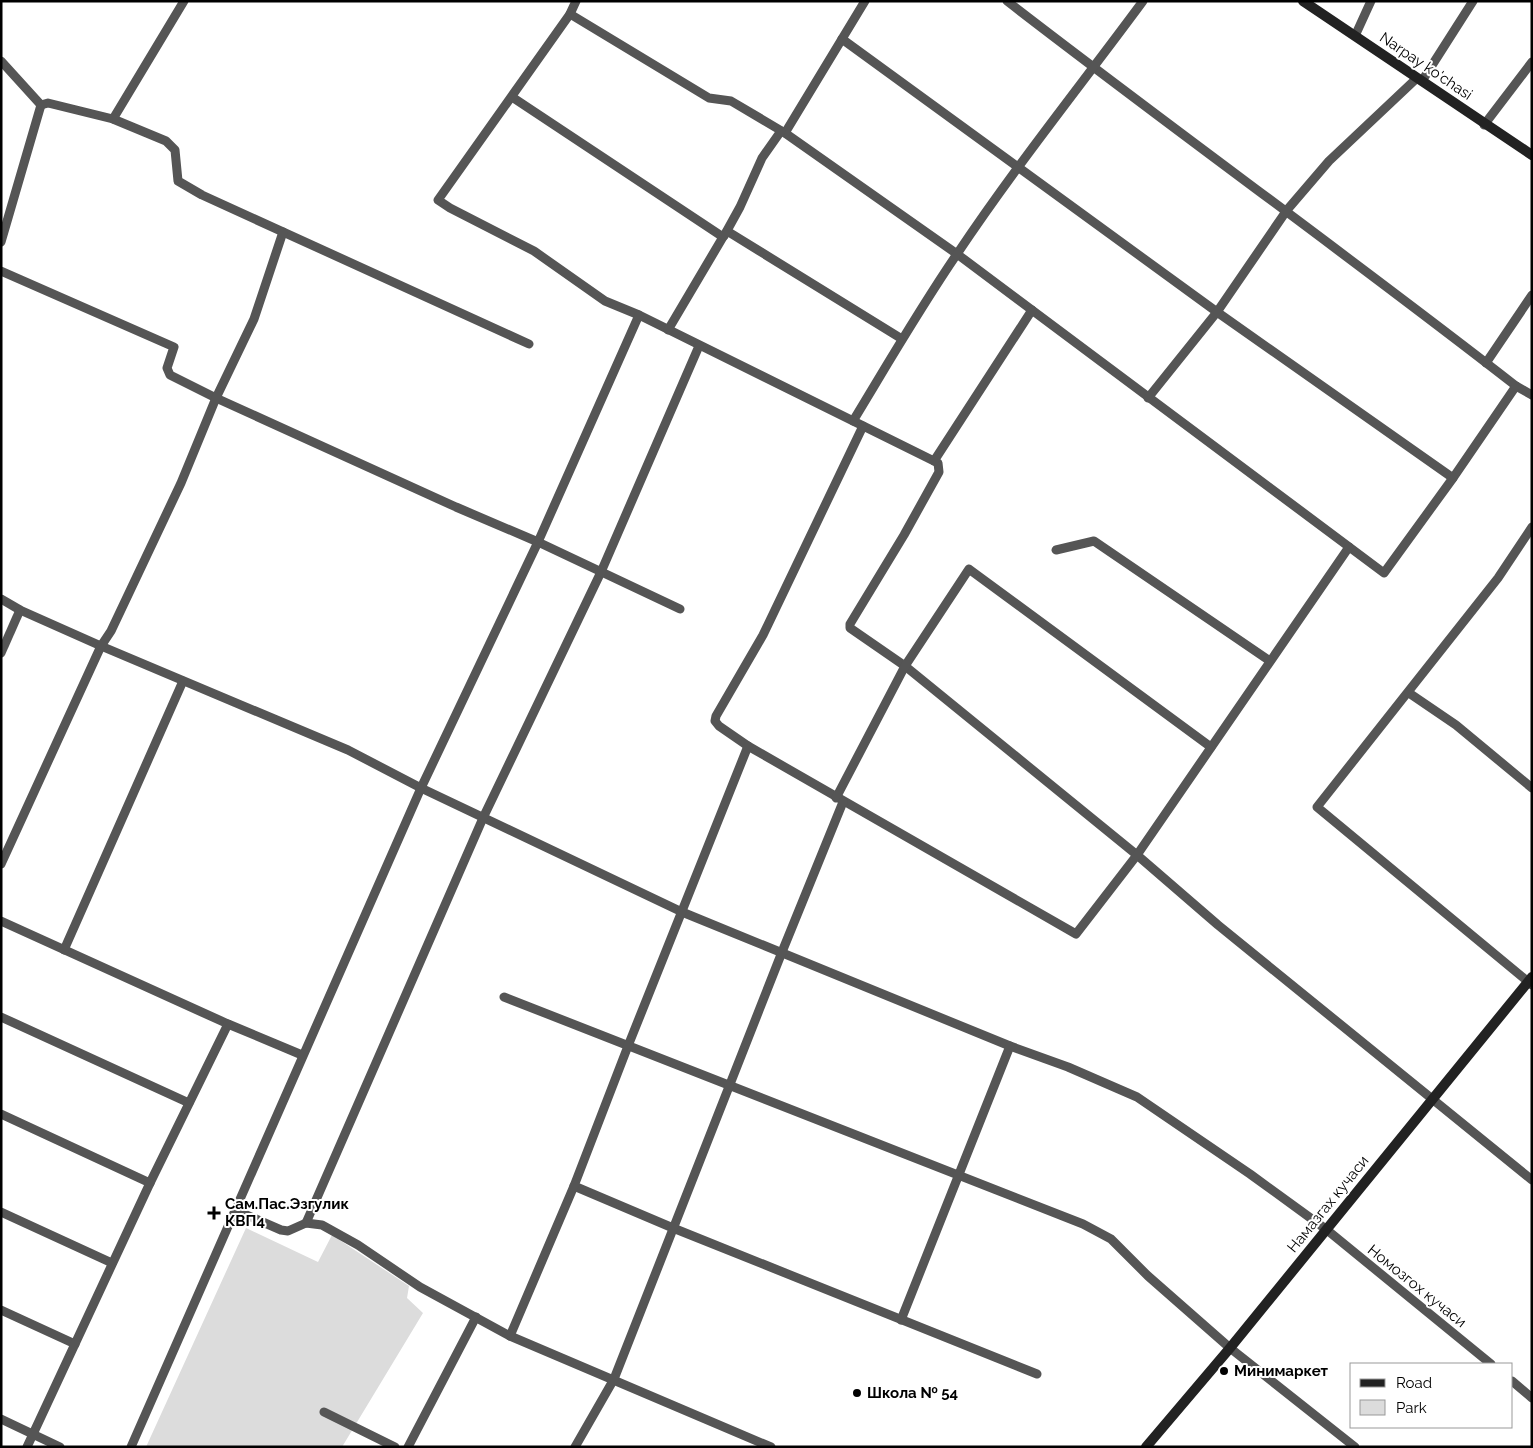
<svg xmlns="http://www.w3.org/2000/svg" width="1533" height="1448" viewBox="0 0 1533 1448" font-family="Raleway,sans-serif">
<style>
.green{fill:#dcdcdc}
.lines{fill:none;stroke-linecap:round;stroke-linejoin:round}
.street{stroke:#555;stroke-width:9}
.secondary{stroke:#222;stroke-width:10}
.poi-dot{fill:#000;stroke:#fff;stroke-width:2}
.labels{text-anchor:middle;stroke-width:4;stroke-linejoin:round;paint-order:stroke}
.street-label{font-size:15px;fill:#000;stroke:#fff}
.poi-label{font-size:15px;font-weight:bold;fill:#000;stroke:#fff;text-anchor:start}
</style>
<rect width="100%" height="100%" fill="#fff"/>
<polygon class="green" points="246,1228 318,1262 332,1235 409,1286 407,1298 423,1313 342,1447 146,1447"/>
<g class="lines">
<g class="street">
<polyline points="576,1 570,14 438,200 450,208 534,251 605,301 639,315 938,463 939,472 904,535 850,624 850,628 905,666 1137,855 1218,925 1532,1180"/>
<path d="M1007,1C1175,131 1348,255 1516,386L1532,395"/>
<polyline points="570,14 709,98 731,101 785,133 957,254 1384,573 1453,478 1516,386"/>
<polyline points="1355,36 1371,1"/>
<polyline points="842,39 1217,312 1453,478"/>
<polyline points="1,61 41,105 1,242"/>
<polyline points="1422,81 1473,1"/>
<polyline points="512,97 723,237 668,330"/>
<polyline points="41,105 48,103 113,119 166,141 175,150 178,181 202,195 529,344"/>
<polyline points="113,119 184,1"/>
<polyline points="1484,125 1532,62"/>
<polyline points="785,133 865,1"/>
<polyline points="727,231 902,339"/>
<polyline points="724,236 740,207 762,158 781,131"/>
<polyline points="1,271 174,347 167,368 170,375 216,398 456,507 538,542 680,609"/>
<polyline points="1486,363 1532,295"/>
<polyline points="1148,398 1217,312 1287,210 1329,161 1417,78"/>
<path d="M853,421C887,365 920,308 957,254C1015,167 1081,85 1143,1"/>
<polyline points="863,426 763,635 716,716 715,721 719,726 748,746 1076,934 1137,855 1349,547"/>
<polyline points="934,461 1032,310"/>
<polyline points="1532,527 1498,578 1317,807 1532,985"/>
<polyline points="1056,550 1094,541 1270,661"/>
<polyline points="1,599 20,610 101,646 348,750 421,788 682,912 1010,1046 1068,1067 1137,1097 1250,1174 1327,1230 1491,1364"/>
<polyline points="1,653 20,610"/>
<polyline points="1409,693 1456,725 1532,788"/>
<polyline points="836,798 905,666 969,569 1211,747"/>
<polyline points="1,864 101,646 111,631 181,483 216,398 254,319 283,232"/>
<polyline points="1,921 228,1024 302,1055"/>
<polyline points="64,950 183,681"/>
<polyline points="504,997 1083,1224 1111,1239 1148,1276 1230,1348 1355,1447"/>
<polyline points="1,1017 189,1103"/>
<polyline points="1,1114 150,1183"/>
<polyline points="574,1186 673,1228 1037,1374"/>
<polyline points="235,1210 281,1230 288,1231 306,1223 322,1225 358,1245 420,1287 510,1336 771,1447"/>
<polyline points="1,1212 112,1263"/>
<polyline points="306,1223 483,818 601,572 699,346"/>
<polyline points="1,1310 75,1344"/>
<polyline points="901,1320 1010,1046"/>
<polyline points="510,1336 574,1186 628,1046 748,746"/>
<polyline points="1512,1381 1532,1398"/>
<polyline points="324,1412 395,1447"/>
<polyline points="1,1419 60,1447"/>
<polyline points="27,1447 150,1183 228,1024"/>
<polyline points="131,1447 421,788 538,542 639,315"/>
<polyline points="408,1447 476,1317"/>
<polyline points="575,1447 614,1379 782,952 843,802"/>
</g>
<g class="secondary">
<polyline points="1303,1 1532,155"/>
<polyline points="1146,1447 1230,1348 1532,977"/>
</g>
</g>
<g class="poi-dot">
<path d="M211.5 1205.5h5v5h5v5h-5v5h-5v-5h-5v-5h5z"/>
<circle cx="1224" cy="1371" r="5"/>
<circle cx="857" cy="1393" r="5"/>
</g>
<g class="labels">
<g class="street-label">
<text transform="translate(1426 66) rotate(34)" y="5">Narpay ko'chasi</text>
<text transform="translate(1328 1204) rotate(-51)" y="5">Намазгах кучаси</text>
<text transform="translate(1417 1286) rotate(39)" y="5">Номозгох кучаси</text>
</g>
<g class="poi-label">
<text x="225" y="1209">Сам.Пас.Эзгулик<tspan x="225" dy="17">КВП4</tspan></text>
<text x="1234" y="1376">Минимаркет</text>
<text x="867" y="1398">Школа № 54</text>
</g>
</g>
<rect width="1533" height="1448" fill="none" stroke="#000000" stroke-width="5"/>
<rect x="1350" y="1363" width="162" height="65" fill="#ffffff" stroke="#999999"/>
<rect x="1360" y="1379" width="25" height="8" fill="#222222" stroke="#999999"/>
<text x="1396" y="1388" font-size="15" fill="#000000">Road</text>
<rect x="1360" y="1400" width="25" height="15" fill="#dcdcdc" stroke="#999999"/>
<text x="1396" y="1413" font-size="15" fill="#000000">Park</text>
</svg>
